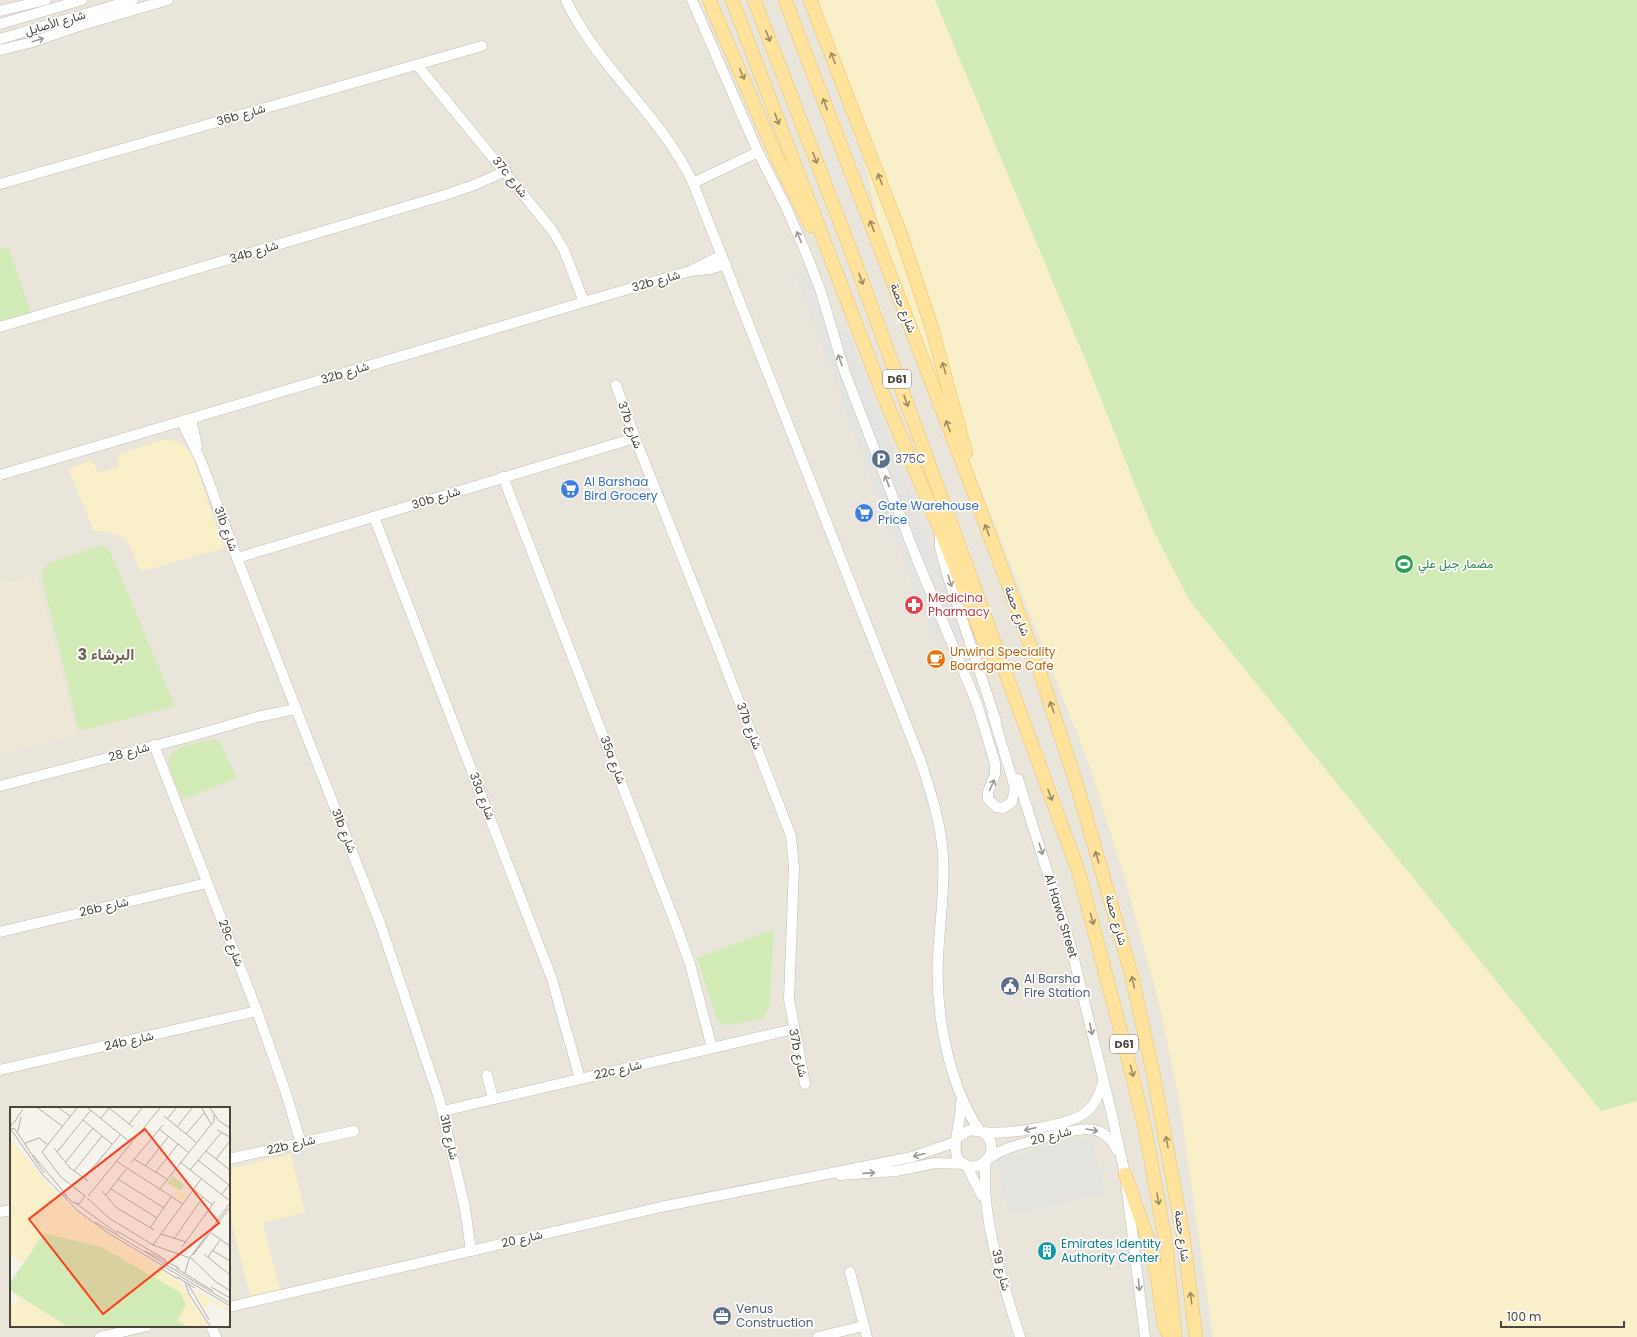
<svg xmlns="http://www.w3.org/2000/svg" width="1637" height="1337" viewBox="0 0 1637 1337" font-family="Poppins,Vazirmatn,sans-serif">
<style>
.residential{fill:#eae5da;fill-rule:evenodd}
.education{fill:#efe8d6}
.green{fill:#d2eab5}
.sand{fill:#f9efc9}
.parking{fill:#e5e3e0}
.lines{fill:none;stroke-linecap:round;stroke-linejoin:round}
.minor-casing{stroke:#c2bbae;stroke-width:11}
.major-casing{stroke:#e6c16a;stroke-width:14}
.minor{stroke:#fff;stroke-width:10}
.major{stroke:#ffe39c;stroke-width:13}
.oneway{stroke:#9c8c66}
.oneway2{stroke:#9c9892}
.labels{text-anchor:middle;stroke-width:3.5;stroke-linejoin:round;paint-order:stroke}
.shield{fill:#fff;stroke:#817c74;stroke-width:1}
.shield-label{font-size:11px;font-weight:bold;fill:#4b4439}
.street-label{font-size:12px;fill:#4b4439;stroke:#fff}
.service-label{font-size:12px;fill:#4e5e75;stroke:#fff;text-anchor:start}
.shop-label{font-size:12px;fill:#366cbe;stroke:#fff;text-anchor:start}
.leisure-label{font-size:12px;fill:#27864d;stroke:#fff;text-anchor:start}
.health-label{font-size:12px;fill:#be3a42;stroke:#fff;text-anchor:start}
.food-label{font-size:12px;fill:#c56008;stroke:#fff;text-anchor:start}
.culture-label{font-size:12px;fill:#0d838f;stroke:#fff;text-anchor:start}
.district-label{font-size:16px;font-weight:bold;fill:#6e6250;stroke:#fff}
.inset-road{fill:none;stroke:#b2ada4;stroke-width:1}
.view{fill:#fc3f1d;fill-opacity:0.15;stroke:#fc3f1d;stroke-width:2}
.inset-edge{fill:none;stroke:#4b4439;stroke-width:2}
</style>
<rect width="100%" height="100%" fill="#f6f3ec"/>
<path class="residential" d="M0,0H1637V1337H0ZM11,1108H229V1326H11Z"/>
<polygon class="education" points="37,575 77,735 0,755 0,584"/>
<g class="green">
<polygon points="935,0 1637,0 1637,1101 1601,1111 1189,600 1152,528 1089,369"/>
<polygon points="8,247 32,315 0,324 0,250"/>
<polygon points="102,545 110,551 175,706 79,731 41,574 48,563"/>
<path d="M218,739L237,778L182,800C178,788 172,776 169,765C165,744 204,742 218,739Z"/>
<polygon points="774,929 769,1008 763,1018 726,1026 717,1020 697,958"/>
</g>
<g class="sand">
<polygon points="819,0 935,0 1089,369 1152,528 1189,600 1601,1111 1637,1101 1637,1337 1213,1337 1179,1099 1158,999 1125,879 1090,766 906,300 878,223 852,106"/>
<path d="M163,440C179,440 182,442 192,455L224,548L140,572C128,541 131,533 94,531L68,469L92,460L99,473L119,466L118,454Z"/>
<polygon points="291,1154 305,1212 263,1223 280,1289 250,1296 229,1211 229,1169"/>
</g>
<g class="parking">
<polygon points="809,270 827,331 847,329 966,640 940,650 916,598 902,556 862,456 795,274"/>
<polygon points="1092,1136 1105,1193 1009,1215 996,1159"/>
</g>
<g class="lines">
<g class="minor-casing">
<g id="minor">
<path d="M566,0C598,68 661,115 693,183L921,762C931,793 941,823 943,856C945,889 940,922 938,956C935,1011 948,1083 979,1130"/>
<polyline points="692,0 758,152 786,207 806,253 821,292 844,370 916,557 977,704 995,763 995,774 988,792 988,799 996,807 1003,808 1012,802 1015,788 993,715"/>
<polyline points="0,11 46,0"/>
<polyline points="0,24 82,0"/>
<polyline points="0,39 133,0"/>
<polyline points="0,50 29,43 82,25 168,0"/>
<polyline points="417,65 552,230 564,250 584,302"/>
<polyline points="693,183 758,152"/>
<polyline points="0,184 482,46"/>
<polyline points="694,269 722,255"/>
<polyline points="0,327 442,196 474,185 506,171"/>
<polyline points="616,385 635,438 714,637 791,836 794,867 789,999 805,1084"/>
<polyline points="191,419 197,446"/>
<polyline points="182,422 201,461 237,558 380,923 439,1098 465,1208 471,1251"/>
<polyline points="0,475 584,302 690,271 710,269 726,264"/>
<polyline points="503,477 676,925 690,964 712,1048"/>
<polyline points="374,517 552,979 580,1079"/>
<polyline points="940,534 940,548 948,577 996,721"/>
<polyline points="237,558 635,438"/>
<polyline points="154,745 257,1011 285,1090 301,1143"/>
<polyline points="1018,779 1071,947 1111,1111 1125,1174 1145,1337"/>
<polyline points="0,786 192,736 257,717 296,709"/>
<polyline points="0,932 207,883"/>
<polyline points="0,1070 257,1011"/>
<polyline points="487,1075 493,1099"/>
<polyline points="443,1111 794,1029"/>
<path d="M983,1132C1004,1135 1068,1126 1085,1113C1095,1105 1100,1094 1103,1082"/>
<path d="M957,1138L969,1130L983,1132C1006,1150 976,1180 959,1160C950,1150 962,1118 961,1102"/>
<path d="M989,1158C1007,1146 1026,1143 1047,1137C1072,1131 1103,1118 1117,1150"/>
<polyline points="229,1159 354,1131"/>
<path d="M986,1160C979,1212 1004,1287 1020,1337"/>
<polyline points="966,1165 982,1196"/>
<polyline points="840,1175 896,1171 935,1163 965,1164"/>
<polyline points="0,1212 11,1210"/>
<polyline points="850,1272 867,1337"/>
<polyline points="229,1307 661,1207 912,1157 955,1142"/>
<polyline points="211,1326 216,1337"/>
<polyline points="100,1337 147,1326"/>
<polyline points="818,1337 863,1326"/>
</g>
</g>
<g class="major-casing">
<g id="major">
<polyline points="709,0 777,158 811,226"/>
<polyline points="732,0 880,387 940,529 990,657"/>
<polyline points="754,0 851,251 1079,873 1134,1082 1146,1134 1166,1244 1175,1337"/>
<polyline points="785,0 977,501 1040,672 1078,789 1131,973 1153,1073 1183,1235 1196,1337"/>
<polyline points="810,0 901,235 931,325 966,453"/>
<polyline points="1125,1174 1150,1245 1157,1275 1163,1319 1165,1328 1171,1337"/>
</g>
</g>
<use href="#minor" class="minor"/>
<use href="#major" class="major"/>
</g>
<defs><path id="oneway-shaft" d="M-6 0H5M1.5-3L5.5 0L1.5 3" fill="none" stroke-width="1.6" stroke-linecap="round" stroke-linejoin="round"/></defs>
<g class="oneway">
<use href="#oneway-shaft" transform="translate(768 36) rotate(69)"/>
<use href="#oneway-shaft" transform="translate(833 58) rotate(-111)"/>
<use href="#oneway-shaft" transform="translate(742 74) rotate(67)"/>
<use href="#oneway-shaft" transform="translate(825 104) rotate(-111)"/>
<use href="#oneway-shaft" transform="translate(777 119) rotate(69)"/>
<use href="#oneway-shaft" transform="translate(815 158) rotate(69)"/>
<use href="#oneway-shaft" transform="translate(880 179) rotate(-111)"/>
<use href="#oneway-shaft" transform="translate(872 226) rotate(-111)"/>
<use href="#oneway-shaft" transform="translate(861 279) rotate(70)"/>
<use href="#oneway-shaft" transform="translate(944 368) rotate(-106)"/>
<use href="#oneway-shaft" transform="translate(906 401) rotate(70)"/>
<use href="#oneway-shaft" transform="translate(948 426) rotate(-111)"/>
<use href="#oneway-shaft" transform="translate(987 530) rotate(-110)"/>
<use href="#oneway-shaft" transform="translate(1052 707) rotate(-109)"/>
<use href="#oneway-shaft" transform="translate(1050 795) rotate(70)"/>
<use href="#oneway-shaft" transform="translate(1097 857) rotate(-107)"/>
<use href="#oneway-shaft" transform="translate(1092 919) rotate(74)"/>
<use href="#oneway-shaft" transform="translate(1133 982) rotate(-103)"/>
<use href="#oneway-shaft" transform="translate(1132 1071) rotate(75)"/>
<use href="#oneway-shaft" transform="translate(1167 1142) rotate(-100)"/>
<use href="#oneway-shaft" transform="translate(1158 1199) rotate(80)"/>
<use href="#oneway-shaft" transform="translate(1191 1298) rotate(-97)"/>
</g>
<g class="oneway2">
<use href="#oneway-shaft" transform="translate(38 40) rotate(-17)"/>
<use href="#oneway-shaft" transform="translate(799 237) rotate(-113)"/>
<use href="#oneway-shaft" transform="translate(840 360) rotate(-109)"/>
<use href="#oneway-shaft" transform="translate(887 481) rotate(-111)"/>
<use href="#oneway-shaft" transform="translate(950 581) rotate(72)"/>
<use href="#oneway-shaft" transform="translate(992 785) rotate(-66)"/>
<use href="#oneway-shaft" transform="translate(1041 849) rotate(73)"/>
<use href="#oneway-shaft" transform="translate(1091 1029) rotate(77)"/>
<use href="#oneway-shaft" transform="translate(1030 1129) rotate(167)"/>
<use href="#oneway-shaft" transform="translate(1092 1130) rotate(10)"/>
<use href="#oneway-shaft" transform="translate(919 1155) rotate(165)"/>
<use href="#oneway-shaft" transform="translate(869 1173) rotate(-4)"/>
<use href="#oneway-shaft" transform="translate(1139 1285) rotate(84)"/>
</g>
<defs>
<g id="parking-disc" transform="scale(1)"><circle r="9.5" fill="#5c6f8a" stroke="#fff"/><path d="M-3.5-5.5H1a3.5 3.5 0 0 1 0 7H-1V5.5H-3.5ZM-1-3.4V-.6H.8a1.4 1.4 0 0 0 0-2.8Z" fill="#fff"/></g>
<g id="supermarket-disc" transform="scale(1)"><circle r="9.5" fill="#3f7fe0" stroke="#fff"/><path d="M-6-5.5h2.5l.6 2H6L4.5 2H-2.5L-4.4-4H-6ZM-1.5 3.2a1.3 1.3 0 1 0 .1 0ZM3 3.2a1.3 1.3 0 1 0 .1 0Z" fill="#fff"/></g>
<g id="stadium-disc" transform="scale(1)"><circle r="9.5" fill="#2e9e5b" stroke="#fff"/><path d="M0-5a6.5 5 0 1 0 0 10a6.5 5 0 1 0 0-10ZM-3.5-1.8h7v3.6h-7Z" fill="#fff"/></g>
<g id="pharmacy-disc" transform="scale(1)"><circle r="9.5" fill="#e0444e" stroke="#fff"/><path d="M-2-6h4v4h4v4h-4v4h-4v-4h-4v-4h4Z" fill="#fff"/></g>
<g id="cafe-disc" transform="scale(1)"><circle r="9.5" fill="#e8710a" stroke="#fff"/><path d="M-5.5-4.5H6V0H3Q3 3.5 0 3.5H-2.5Q-5.5 3.5-5.5 0ZM3-3.2v2h1.7v-2ZM-6 4.5H4V6H-6Z" fill="#fff"/></g>
<g id="civic-disc" transform="scale(1)"><circle r="9.5" fill="#5c6f8a" stroke="#fff"/><path d="M-.6-6.5H3V-4.5H.6V-3L4-1V1h2V6H-6V1h2V-1L-.6-3ZM-1.2 2.5V6h2.4V2.5Z" fill="#fff"/></g>
<g id="building-disc" transform="scale(1)"><circle r="9.5" fill="#0f9aa8" stroke="#fff"/><path d="M-4-6H4V6H1V3H-1V6H-4ZM-2.5-4.3h1.7v1.8h-1.7ZM.8-4.3h1.7v1.8H.8ZM-2.5-1h1.7V.8h-1.7ZM.8-1h1.7V.8H.8Z" fill="#fff"/></g>
<g id="office-disc" transform="scale(1)"><circle r="9.5" fill="#5c6f8a" stroke="#fff"/><path d="M-6-3h4V-5.5h4V-3h4V5H-6ZM-1-4.5V-3h2v-1.5ZM-6 0V1H6V0Z" fill="#fff"/></g>
</defs>
<g fill-rule="evenodd">
<use href="#parking-disc" x="881" y="459"/>
<use href="#supermarket-disc" x="570" y="489"/>
<use href="#supermarket-disc" x="864" y="513"/>
<use href="#stadium-disc" x="1404" y="564"/>
<use href="#pharmacy-disc" x="914" y="605"/>
<use href="#cafe-disc" x="936" y="659"/>
<use href="#civic-disc" x="1010" y="986"/>
<use href="#building-disc" x="1047" y="1251"/>
<use href="#office-disc" x="722" y="1316"/>
</g>
<g class="labels">
<g class="shield">
<rect x="883" y="370" width="28" height="18" rx="3"/>
<rect x="1110" y="1035" width="28" height="18" rx="3"/>
</g>
<g class="shield-label">
<text x="897" y="383">D61</text>
<text x="1124" y="1048">D61</text>
</g>
<g class="street-label">
<text transform="translate(55 23) rotate(-16)" y="4">شارع الأصايل</text>
<text transform="translate(241 115) rotate(-16)" y="4">36b شارع</text>
<text transform="translate(510 177) rotate(51)" y="4">37c شارع</text>
<text transform="translate(254 252) rotate(-17)" y="4">34b شارع</text>
<text transform="translate(656 281) rotate(-16)" y="4">32b شارع</text>
<text transform="translate(903 308) rotate(69)" y="4">شارع حصة</text>
<text transform="translate(345 373) rotate(-17)" y="4">32b شارع</text>
<text transform="translate(630 425) rotate(70)" y="4">37b شارع</text>
<text transform="translate(436 498) rotate(-17)" y="4">30b شارع</text>
<text transform="translate(226 529) rotate(70)" y="4">31b شارع</text>
<text transform="translate(1017 611) rotate(70)" y="4">شارع حصة</text>
<text transform="translate(749 726) rotate(69)" y="4">37b شارع</text>
<text transform="translate(129 752) rotate(-15)" y="4">شارع 28</text>
<text transform="translate(613 760) rotate(69)" y="4">35a شارع</text>
<text transform="translate(482 796) rotate(69)" y="4">33a شارع</text>
<text transform="translate(344 831) rotate(68)" y="4">31b شارع</text>
<text transform="translate(104 907) rotate(-13)" y="4">26b شارع</text>
<text transform="translate(1061 916) rotate(73)" y="4">Al Hawa Street</text>
<text transform="translate(1116 920) rotate(74)" y="4">شارع حصة</text>
<text transform="translate(231 943) rotate(69)" y="4">29c شارع</text>
<text transform="translate(129 1041) rotate(-13)" y="4">24b شارع</text>
<text transform="translate(798 1053) rotate(78)" y="4">37b شارع</text>
<text transform="translate(618 1070) rotate(-13)" y="4">22c شارع</text>
<text transform="translate(1051 1136) rotate(-14)" y="4">شارع 20</text>
<text transform="translate(449 1137) rotate(77)" y="4">31b شارع</text>
<text transform="translate(291 1145) rotate(-13)" y="4">22b شارع</text>
<text transform="translate(1182 1236) rotate(82)" y="4">شارع حصة</text>
<text transform="translate(522 1239) rotate(-13)" y="4">شارع 20</text>
<text transform="translate(1001 1270) rotate(76)" y="4">شارع 39</text>
</g>
<g class="service-label">
<text x="895" y="463">375C</text>
<text x="1024" y="983">Al Barsha<tspan x="1024" dy="14">Fire Station</tspan></text>
<text x="736" y="1313">Venus<tspan x="736" dy="14">Construction</tspan></text>
</g>
<g class="shop-label">
<text x="584" y="486">Al Barshaa<tspan x="584" dy="14">Bird Grocery</tspan></text>
<text x="878" y="510">Gate Warehouse<tspan x="878" dy="14">Price</tspan></text>
</g>
<g class="leisure-label">
<text x="1418" y="568">مضمار جبل علي</text>
</g>
<g class="health-label">
<text x="928" y="602">Medicina<tspan x="928" dy="14">Pharmacy</tspan></text>
</g>
<g class="food-label">
<text x="950" y="656">Unwind Speciality<tspan x="950" dy="14">Boardgame Cafe</tspan></text>
</g>
<g class="culture-label">
<text x="1061" y="1248">Emirates Identity<tspan x="1061" dy="14">Authority Center</tspan></text>
</g>
<g class="district-label">
<text x="106" y="660">البرشاء 3</text>
</g>
</g>
<g transform="translate(10 1107)">
<rect width="220" height="220" fill="#f6f3ec"/>
<path d="M163,69L174,78L171,84L157,76ZM34,126L92,140L149,172L171,186L176,198L169,215L178,219H56L0,183V176Z" fill="#d2eab5"/>
<path d="M0,31L42,82L65,104L170,175L198,219H178L169,215L167,213L176,198L171,186L92,140L34,126L13,156L0,148ZM167,84L178,87L172,95L163,90ZM189,185L220,202V205L200,194L195,203L186,188ZM7,188L57,219H0V193L6,198L10,193L5,190Z" fill="#f9efc9"/>
<path class="inset-road" d="M28,1L52,19M49,1L60,9M67,1L32,45L51,70L75,89M78,1L121,36M99,1L123,20M192,1L201,17M200,1L209,14L220,21M154,9L186,35M91,11L99,1M157,12L166,1M73,13L102,37M2,16L0,21L32,67L68,104L98,126L220,199M3,17L13,2M119,17L132,1M167,20L182,1M0,21L5,22L34,66M149,22L178,45M207,23L220,30M8,24L11,10M176,27L194,6M15,36L29,31L37,37M44,41L60,61L78,74M196,44L220,63M47,45L81,3M23,48L57,89M124,52L157,72M206,52L220,34M188,53L219,78M106,54L173,97M170,55L220,94M55,56L83,21M121,56L153,18M135,59L159,29M180,63L211,26M64,64L92,29M145,66L168,37M75,70L111,27M108,72L154,101M101,82L147,111M183,82L203,98M149,83L204,14V8M92,84L107,101L144,123M52,86L64,96M96,88L116,62M211,88L220,77M78,89L150,1M77,91L99,111L143,138L180,151M64,95L108,127M66,97L70,96L75,89M85,115L220,196M140,121L161,90M107,124L156,153M201,126L220,139M151,127L176,135M164,132L193,90M143,138L191,72M172,140L205,94M202,143L220,154M135,144L169,161M194,147L220,168M183,148L220,100M198,150L210,133M181,151L206,175L220,184M149,160L168,172M166,161L203,184M175,166L179,152L220,96M167,170L185,181M175,175L179,187L200,219M178,177L199,213M201,180L220,191"/>
<path class="view" d="M135,22L209,116L93,207L19,112Z"/>
<rect width="220" height="220" class="inset-edge"/>
</g>
<path d="M1501 1321v6h123v-6" fill="none" stroke="#4b4439" stroke-width="2"/>
<text x="1507" y="1321" font-size="12" fill="#4b4439" stroke="#ffffff" stroke-width="3" paint-order="stroke">100 m</text>
</svg>
